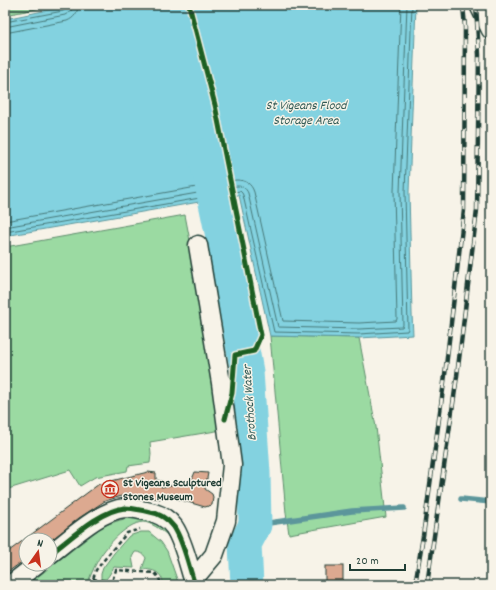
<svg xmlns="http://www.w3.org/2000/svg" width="496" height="590" viewBox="0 0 496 590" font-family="Dekko,sans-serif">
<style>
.green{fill:#9bdaa2;stroke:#5d8c6b}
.water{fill:#83d2e0;stroke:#5b969b}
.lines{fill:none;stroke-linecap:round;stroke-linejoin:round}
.shore{stroke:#477979;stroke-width:1}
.stream{stroke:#5b969b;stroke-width:5.5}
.river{stroke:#83d2e0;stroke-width:33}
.building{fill:#dca990;stroke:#1f3d34}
.minor-casing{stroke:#1f3d34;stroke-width:21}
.path{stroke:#1f3d34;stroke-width:2.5;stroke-dasharray:4 3;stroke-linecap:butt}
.minor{stroke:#f7f3e8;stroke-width:18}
.rail-casing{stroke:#1f3d34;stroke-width:4.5}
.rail{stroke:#f7f3e8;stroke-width:3;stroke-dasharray:9;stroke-linecap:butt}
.cycleway-casing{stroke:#f7f3e8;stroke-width:8}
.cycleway{stroke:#1b5e20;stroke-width:5}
.labels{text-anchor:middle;stroke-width:3;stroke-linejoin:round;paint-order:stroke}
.poi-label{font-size:12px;font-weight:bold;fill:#1f3d34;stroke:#f7f3e8;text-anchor:start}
.water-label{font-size:13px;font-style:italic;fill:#335b56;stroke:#f7f3e8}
</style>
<rect width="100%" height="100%" fill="#f7f3e8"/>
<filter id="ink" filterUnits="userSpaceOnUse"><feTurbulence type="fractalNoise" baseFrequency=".025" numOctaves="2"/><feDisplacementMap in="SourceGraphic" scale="8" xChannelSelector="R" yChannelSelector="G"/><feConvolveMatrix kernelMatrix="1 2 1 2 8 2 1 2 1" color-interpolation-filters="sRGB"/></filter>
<g filter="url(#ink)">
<g class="green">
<polygon points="5,5 57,5 5,15"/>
<polygon points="185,215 213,360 222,430 150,442 151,454 150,463 128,466 127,471 95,477 80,486 70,470 5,490 5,247"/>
<polygon points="270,336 359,338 376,427 386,517 289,534 286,513"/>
<path d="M136,517L154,520L171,533L177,555C174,549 171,541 167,535C162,530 150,522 143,522C126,523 104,548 97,562C93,569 90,577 87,585H27L103,526C114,522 124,518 136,517Z"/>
<path d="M141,532H149L161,542L167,551L179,585H164C161,571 154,570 142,569L146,558C143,553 140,552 135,552L132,557L134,568L114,567C111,571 110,575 106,579H101V574L103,568L114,553L129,536Z"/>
</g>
<polygon class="water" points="72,5 416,5 409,192 412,314 413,335 359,338 270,336 239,195 5,236 5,19"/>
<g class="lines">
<g class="shore">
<polyline points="5,22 63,11 66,9 67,5"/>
<polyline points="5,27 65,15 71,11 72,5"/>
<path d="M5,33L67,21C74,18 78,13 78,5"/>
<path d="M5,221L236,180C245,180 251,183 254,192L283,321L359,323L396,321L397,319L394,191L401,5"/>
<path d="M5,227L237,186C242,186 246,188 248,193L278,327L359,329L402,327L403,325L400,192L407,5"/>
<polyline points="5,232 240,191 242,193 243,195 274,332 359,334 407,331 408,329 405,192 412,5"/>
</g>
<g class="stream">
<polyline points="461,499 491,502"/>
<polyline points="255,525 352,511 404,508"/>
</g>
<polyline class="river" points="205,155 226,256 247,372 254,473 255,525 245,544 247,585"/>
</g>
<g class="building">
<polygon points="148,472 156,473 156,480 162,481 161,487 191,482 195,472 208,473 205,489 212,494 213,497 212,505 205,507 160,494 160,499 128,494 105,501 79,518 50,541 26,540 26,559 5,574 5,554 99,484"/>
<rect x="325" y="566" width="18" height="19"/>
</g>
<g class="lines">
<g class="minor-casing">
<g id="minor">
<polyline points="479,5 491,30"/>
<path d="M50,554C69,540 100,510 125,508C132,508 140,510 146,511C158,513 167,517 174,527C184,542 189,568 195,585"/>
<polyline points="193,580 214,555 226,521 232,465 221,383 198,245"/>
<polyline points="10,585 37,564"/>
</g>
</g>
<g class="path">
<polyline points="93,579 105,581 112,581 116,570 155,573 159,578 161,585"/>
<polyline points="91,585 96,570 112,550 127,533 140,529"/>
</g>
<use href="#minor" class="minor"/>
<g class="rail-casing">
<g id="rail">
<polyline points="415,585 423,536 445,375 464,210 465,27 463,5"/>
<polyline points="427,585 457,376 477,210 479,55 476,5"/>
</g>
</g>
<use href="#rail" class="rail"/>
<g class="cycleway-casing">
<g id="cycleway">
<polyline points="189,5 215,105 261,335 254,351 235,355 232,393 225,419"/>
<path d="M50,554C69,540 100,510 125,508C132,508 140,510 146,511C158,513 167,517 174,527C184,542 189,568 195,585"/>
</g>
</g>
<use href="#cycleway" class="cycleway"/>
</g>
</g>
<defs>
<g id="museum-ring" transform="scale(0.9)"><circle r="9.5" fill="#f7f3e8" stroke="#c8321e" stroke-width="1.5"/><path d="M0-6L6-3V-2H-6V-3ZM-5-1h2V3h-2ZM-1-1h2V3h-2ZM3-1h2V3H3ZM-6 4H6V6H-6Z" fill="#c8321e"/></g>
</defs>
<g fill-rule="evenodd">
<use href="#museum-ring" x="110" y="489"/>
</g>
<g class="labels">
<g class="poi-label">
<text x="123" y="486">St Vigeans Sculptured<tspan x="123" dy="14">Stones Museum</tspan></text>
</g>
<g class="water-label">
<text x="306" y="109">St Vigeans Flood<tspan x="306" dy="15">Storage Area</tspan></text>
<text transform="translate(248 403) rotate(-94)" y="5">Brothock Water</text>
</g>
</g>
<rect width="496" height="590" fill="none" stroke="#f7f3e8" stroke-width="20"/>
<rect x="10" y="10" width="476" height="570" fill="none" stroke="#1f3d34" stroke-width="1.5" filter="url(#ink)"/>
<g transform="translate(38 552) rotate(14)"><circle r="19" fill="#f7f3e8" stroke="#a1aaa0"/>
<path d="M0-3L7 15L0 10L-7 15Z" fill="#c8321e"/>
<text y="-6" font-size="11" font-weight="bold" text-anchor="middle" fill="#1f3d34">N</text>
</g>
<path d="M350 564v6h55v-6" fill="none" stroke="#1f3d34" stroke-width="2"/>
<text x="356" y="564" font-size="12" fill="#1f3d34" stroke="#f7f3e8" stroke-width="3" paint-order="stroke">20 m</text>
</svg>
